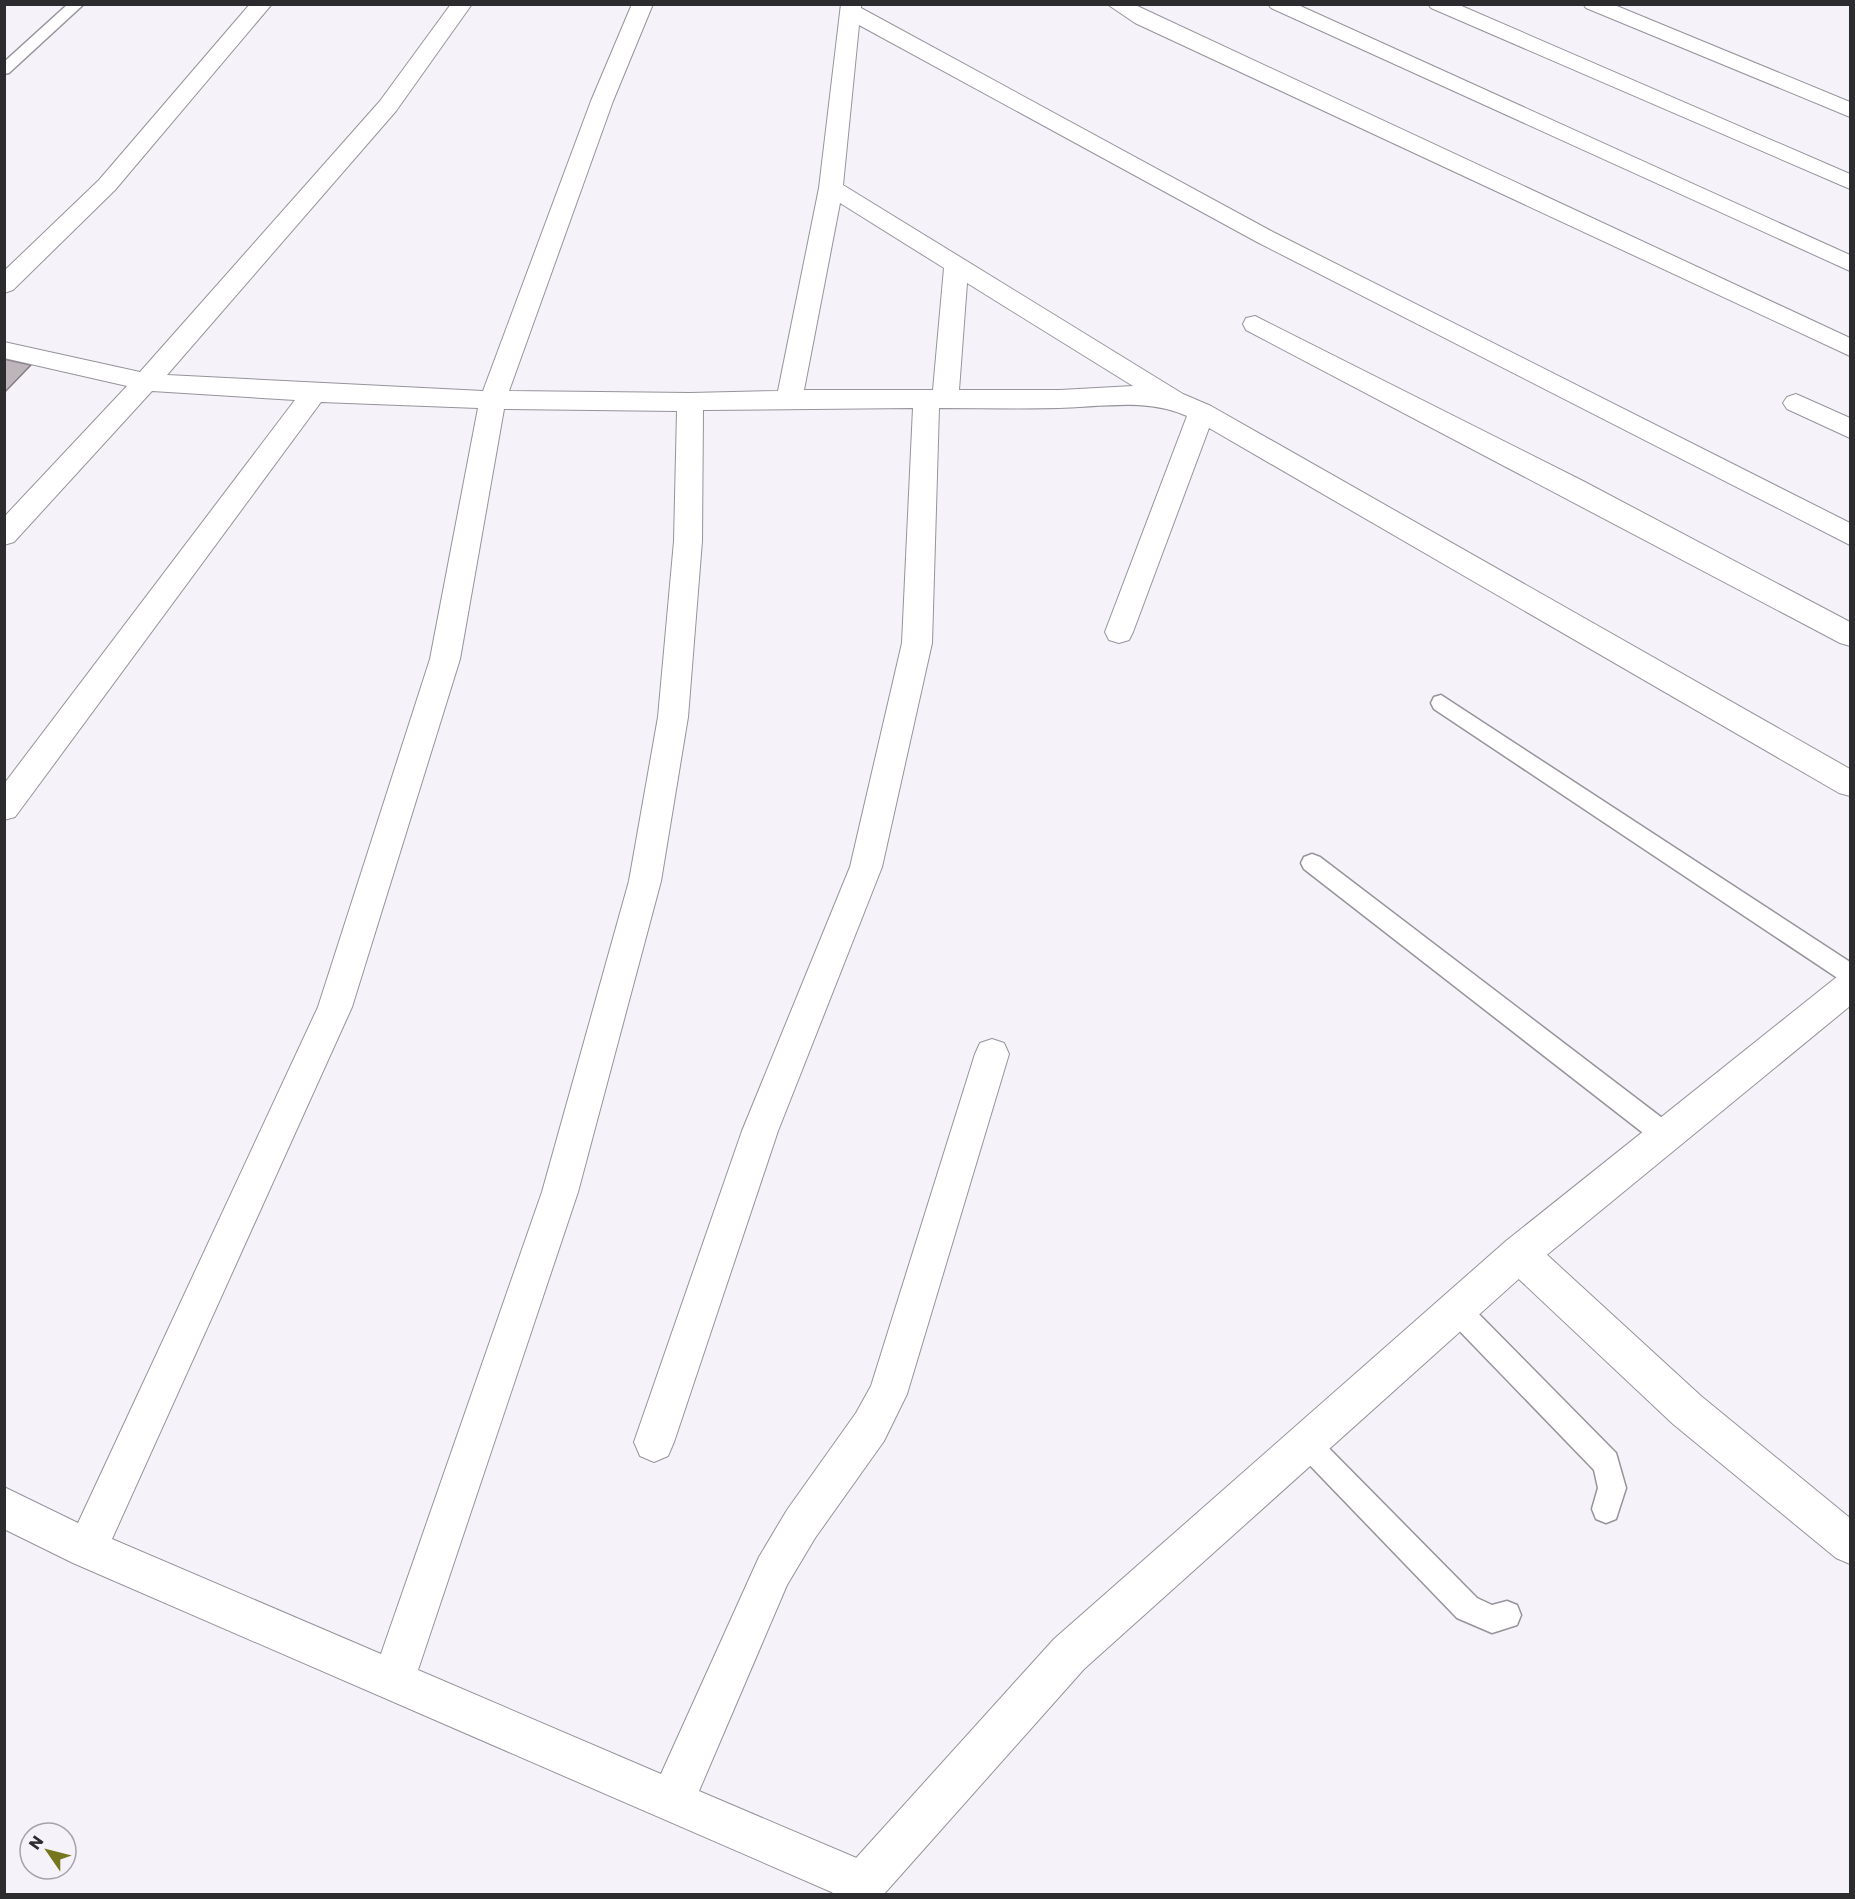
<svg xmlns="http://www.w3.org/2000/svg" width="1855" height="1899" viewBox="0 0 1855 1899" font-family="Poppins,sans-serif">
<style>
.building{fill:#bdb5ba;stroke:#827b80;stroke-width:1.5}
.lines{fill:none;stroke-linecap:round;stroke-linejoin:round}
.lane-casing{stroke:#96939b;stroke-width:3}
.street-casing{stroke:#96939b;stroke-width:2}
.secondary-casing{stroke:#96939b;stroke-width:2}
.lane{fill:#fff;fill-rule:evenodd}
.street{fill:#fff;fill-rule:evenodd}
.secondary{fill:#fff;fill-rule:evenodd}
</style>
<rect width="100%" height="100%" fill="#f5f2fa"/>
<polygon class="building" points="4,359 31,365 4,393"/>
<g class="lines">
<g class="lane-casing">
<g id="lane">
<polygon points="68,4 84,4 9,73 4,74 4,62"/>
<polygon points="1441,695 1850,962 1850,984 1842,981 1434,709 1431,703 1434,697"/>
<polygon points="1312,854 1320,857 1674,1127 1677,1135 1674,1143 1665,1146 1656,1143 1304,869 1301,863 1304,857"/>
<polygon points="1456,1296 1465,1300 1616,1453 1626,1488 1616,1519 1606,1523 1596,1519 1592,1509 1598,1488 1594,1470 1447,1318 1443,1309 1447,1300"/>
<polygon points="1306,1430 1315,1434 1477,1598 1492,1605 1507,1601 1517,1605 1521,1615 1517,1625 1492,1633 1457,1618 1297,1452 1293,1443 1297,1434"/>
</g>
</g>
<g class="street-casing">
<g id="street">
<polygon points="250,4 272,4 115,190 13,290 4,293 4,271 99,180"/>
<path d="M451,4H472L396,111L167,375L483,391L591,101L632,4H653L613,101L509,391L690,393L778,391L819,188L841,4H861V8L1273,232L1850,523V545L1257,242L859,25L843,185L1183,394L1211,406L1850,769V796L1839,793L1209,428L1133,632L1129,640L1119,643L1109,640L1105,632L1187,416C1146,398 1103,407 1059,408C1019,409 979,408 939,408L932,643L882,867L778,1131L674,1442L668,1456L654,1462L640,1456L634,1442L742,1131L850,867L902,643L913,408L703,410L702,541L688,717L661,881L578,1192L418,1670L661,1774L759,1557L787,1510L856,1413L871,1386L975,1054L980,1043L992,1039L1004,1043L1009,1054L907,1394L884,1441L815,1538L787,1585L699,1791L880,1868L886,1884L882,1894H836L73,1563L4,1529V1487L78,1523L318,1007L430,659L478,408L321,402L15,817L4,820V784L295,400L152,391L14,542L4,545V517L127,386L4,358V342L140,372L380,101ZM840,203L944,268L933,390H804ZM967,283L1133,386L1060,390H959ZM504,409L677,411L674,541L658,717L629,881L542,1192L381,1654L112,1539L352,1007L460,659Z"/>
<polygon points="1107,4 1133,4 1850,338 1850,356 1135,23"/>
<polygon points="1268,4 1296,4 1850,255 1850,271 1271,8"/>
<polygon points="1428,4 1457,4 1850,174 1850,189 1431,8"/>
<polygon points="1583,4 1612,4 1850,102 1850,117 1586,8"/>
<polygon points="1255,316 1583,481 1850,622 1850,646 1840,643 1246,330 1243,324 1246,318"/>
<polygon points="1796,394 1850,418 1850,438 1787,409 1783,403 1787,397"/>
<polygon points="1519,1236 1532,1241 1701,1396 1850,1518 1850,1564 1836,1558 1673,1424 1506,1267 1501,1254 1506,1241"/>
</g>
</g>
<g class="secondary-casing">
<polygon id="secondary" points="1850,971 1850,1006 1532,1267 1084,1669 884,1894 832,1894 838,1878 1054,1639 1506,1241 1838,976"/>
</g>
<use href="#lane" class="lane"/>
<use href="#street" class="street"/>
<use href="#secondary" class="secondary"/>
</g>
<rect width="1855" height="1899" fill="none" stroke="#2c2b2e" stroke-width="12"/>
<g transform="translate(48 1851) rotate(305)"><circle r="28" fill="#f5f2fa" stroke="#a5a2a8" stroke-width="1.5"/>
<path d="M0-4.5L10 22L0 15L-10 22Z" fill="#75761d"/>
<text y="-9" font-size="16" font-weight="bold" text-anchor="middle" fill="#2c2b2e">N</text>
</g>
</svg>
